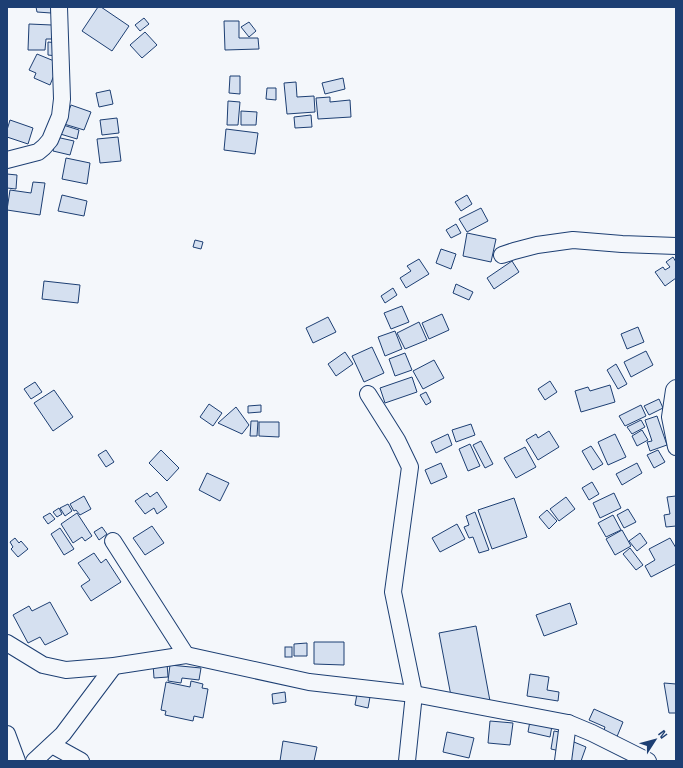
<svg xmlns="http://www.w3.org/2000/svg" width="683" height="768" viewBox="0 0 683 768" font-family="'Titillium Web',sans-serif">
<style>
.building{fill:#d5e0f0;stroke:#1d3f73}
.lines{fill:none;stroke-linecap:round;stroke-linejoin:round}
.minor-casing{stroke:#1d3f73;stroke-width:18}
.minor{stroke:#f4f7fb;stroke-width:16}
</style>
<rect width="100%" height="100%" fill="#f4f7fb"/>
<g class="building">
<polygon points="36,7 51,7 51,13 37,12"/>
<polygon points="98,7 101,7 129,26 112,51 82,31"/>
<polygon points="144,18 149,24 140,31 135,25"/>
<polygon points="224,21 239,21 239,38 258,38 259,49 225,50"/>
<polygon points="249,22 256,31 249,37 241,27"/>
<polygon points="29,24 52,25 52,39 46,39 45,50 28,50"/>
<polygon points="145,32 157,45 142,58 130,45"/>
<polygon points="48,42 58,43 57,56 48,55"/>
<polygon points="37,54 59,63 50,85 34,78 36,73 29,70"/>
<polygon points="230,76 240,76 240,94 229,93"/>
<polygon points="343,78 345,89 325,94 322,83"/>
<polygon points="296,82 297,97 314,96 315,112 287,114 284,83"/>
<polygon points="267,88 276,88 276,100 266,99"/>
<polygon points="110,90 113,104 99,107 96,93"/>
<polygon points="330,97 330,102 350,100 351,117 318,119 316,98"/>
<polygon points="228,101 240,102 238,125 227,125"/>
<polygon points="71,105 91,112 84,130 64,124"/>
<polygon points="241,111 257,112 256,125 241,125"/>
<polygon points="311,115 312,127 295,128 294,117"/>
<polygon points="117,118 119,133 102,135 100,120"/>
<polygon points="10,120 33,128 28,144 7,137 7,130"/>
<polygon points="60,124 79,130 77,139 57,133"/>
<polygon points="226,129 258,133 255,154 224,150"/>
<polygon points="56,137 74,141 70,155 53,151"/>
<polygon points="118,137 121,161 100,163 97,139"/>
<polygon points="66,158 90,163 87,184 62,179"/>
<polygon points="7,174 17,175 16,189 7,188"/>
<polygon points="33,182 45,183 40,215 7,210 10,190 31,193"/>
<polygon points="62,195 87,201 84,216 58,211"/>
<polygon points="467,195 472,204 461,211 455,202"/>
<polygon points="481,208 488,221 467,232 459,219"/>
<polygon points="456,224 461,233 451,238 446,230"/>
<polygon points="467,233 496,239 491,262 463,256"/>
<polygon points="195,240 203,242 201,249 193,247"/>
<polygon points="441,249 456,254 451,269 436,263"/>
<polygon points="673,257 676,262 676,278 665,286 655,272 663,267 665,270 670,267 666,262"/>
<polygon points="419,259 429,274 406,288 400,278 411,271 407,266"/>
<polygon points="512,261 519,272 494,289 487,278"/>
<polygon points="44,281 80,285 78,303 42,299"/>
<polygon points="456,284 473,292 469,300 453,293"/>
<polygon points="393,288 397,295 385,303 381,296"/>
<polygon points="402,306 409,322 391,329 384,313"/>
<polygon points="442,314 449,330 429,339 422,323"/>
<polygon points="328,317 336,332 313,343 306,328"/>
<polygon points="419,322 427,340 405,349 397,333"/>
<polygon points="638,327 644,342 627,349 621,334"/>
<polygon points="395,331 402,349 385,356 378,337"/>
<polygon points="372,347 384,373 364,382 352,356"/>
<polygon points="646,351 653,365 631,377 624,362"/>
<polygon points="345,352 353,364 336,376 328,364"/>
<polygon points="405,353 412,370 395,376 389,359"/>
<polygon points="434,360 444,378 423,389 413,371"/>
<polygon points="616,364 627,384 618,389 607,370"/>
<polygon points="412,377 417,392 385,403 380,388"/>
<polygon points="550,381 557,392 545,400 538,389"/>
<polygon points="35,382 42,392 31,399 24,389"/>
<polygon points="610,385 615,402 581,412 575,391 588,387 590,391"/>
<polygon points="54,390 73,417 53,431 34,403"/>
<polygon points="426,392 431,402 426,405 420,395"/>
<polygon points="659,399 663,408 649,415 644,406"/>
<polygon points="209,404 222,413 213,426 200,417"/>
<polygon points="261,405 261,412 248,413 248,406"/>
<polygon points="641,405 646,416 625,426 619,416"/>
<polygon points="236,407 249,425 242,434 218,423"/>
<polygon points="657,416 667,445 650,451 647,442 652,441 645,420"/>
<polygon points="641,420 645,427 632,434 627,427"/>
<polygon points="251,421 258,421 257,436 250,436"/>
<polygon points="259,422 279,422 279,437 259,436"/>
<polygon points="471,424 475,435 456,442 452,430"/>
<polygon points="642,430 648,440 637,446 632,436"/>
<polygon points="549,431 559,447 538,460 526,440 536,434 538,438"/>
<polygon points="448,434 452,445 436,453 431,442"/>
<polygon points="615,434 626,457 608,465 598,442"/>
<polygon points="481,441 493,464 485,468 473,445"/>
<polygon points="470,444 480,466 468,471 459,449"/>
<polygon points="591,446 603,464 593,470 582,451"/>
<polygon points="525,447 536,467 516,478 504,458"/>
<polygon points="106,450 114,462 106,467 98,455"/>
<polygon points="161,450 179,468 167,481 149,463"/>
<polygon points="658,450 665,462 654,468 647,455"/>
<polygon points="441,463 447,477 431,484 425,470"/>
<polygon points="637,463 642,473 622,485 616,474"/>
<polygon points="207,473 229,483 220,501 199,490"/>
<polygon points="592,482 599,494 589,500 582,488"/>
<polygon points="157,492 167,507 157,514 154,508 145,514 135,501 147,493 150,497"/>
<polygon points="614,493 621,508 600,518 593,503"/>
<polygon points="84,496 91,509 80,515 76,510 74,511 70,504"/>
<polygon points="676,496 676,526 666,527 664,515 670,514 667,497"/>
<polygon points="566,497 575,509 559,521 550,509"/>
<polygon points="514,498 527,537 492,549 478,510"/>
<polygon points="68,504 72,511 65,516 60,508"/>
<polygon points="59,508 62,514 57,517 53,512"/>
<polygon points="628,509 636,522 624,528 617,515"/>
<polygon points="547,510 557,521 549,529 539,517"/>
<polygon points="475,512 489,550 479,553 473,537 469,538 464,527 469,525 466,516"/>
<polygon points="50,513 55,519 48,524 43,517"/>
<polygon points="77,513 92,536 85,541 82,537 73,543 61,524"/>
<polygon points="613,515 621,530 606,537 598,523"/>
<polygon points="457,524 465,539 440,552 432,538"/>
<polygon points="152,526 164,543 145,555 133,538"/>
<polygon points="102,527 107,534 99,540 94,532"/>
<polygon points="60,528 74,549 64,555 51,534"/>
<polygon points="622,530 631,546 615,555 606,539"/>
<polygon points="640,533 647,543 637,551 629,541"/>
<polygon points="15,538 19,543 21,541 28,549 18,557 11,549 13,547 10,542"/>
<polygon points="670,538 676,548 676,564 651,577 645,566 655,560 649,549"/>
<polygon points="630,548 643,565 636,570 623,554"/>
<polygon points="94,553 101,563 106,559 121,582 91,601 81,586 90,580 78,563"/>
<polygon points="50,602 68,634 45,645 40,637 28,643 13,615 29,606 32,611"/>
<polygon points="570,603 577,624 544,636 536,615"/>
<polygon points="476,626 490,701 451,696 439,633"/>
<polygon points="314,642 344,642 344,665 314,664"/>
<polygon points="307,643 307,656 294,656 294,644"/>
<rect x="285" y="647" width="7" height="10"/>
<polygon points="167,663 168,677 154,678 153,664"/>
<polygon points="170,665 201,668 199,680 182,678 181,683 168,681"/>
<polygon points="530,674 549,677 547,690 559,692 558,701 527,696"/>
<polygon points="191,681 203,684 202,688 208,689 203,718 194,716 193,721 165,715 166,711 161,710 166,682 190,687"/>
<polygon points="664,683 676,684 676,713 669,713"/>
<polygon points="285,692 286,702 273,704 272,694"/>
<polygon points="357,694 370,697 368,708 355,705"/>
<polygon points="594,709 623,722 616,739 603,733 605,727 589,720"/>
<polygon points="490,721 513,723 510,745 488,743"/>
<polygon points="530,721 552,726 550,737 528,732"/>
<polygon points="554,731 564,733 560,751 551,749"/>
<polygon points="447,732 474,738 469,758 443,752"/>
<polygon points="283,741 317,747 314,761 280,761"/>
<polygon points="574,742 586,747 581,761 574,761 567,758"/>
</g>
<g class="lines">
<g class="minor-casing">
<g id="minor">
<polyline points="7,160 38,152 44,147 50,140 60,116 62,99 59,7"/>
<polyline points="502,255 514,251 537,245 573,240 622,244 676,246"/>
<polyline points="676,388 674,390 670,417 676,447"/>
<polyline points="368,394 397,440 410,467 393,592 414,694 407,761"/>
<polyline points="113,541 186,655"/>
<polyline points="7,643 43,665 66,670 114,666 186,655 309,682 414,694 568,723 592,733 648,761"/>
<polyline points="7,734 17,761"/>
<polyline points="52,745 81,761"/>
<polyline points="34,761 63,734 114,666"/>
<polyline points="563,761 568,723"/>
</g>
</g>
<use href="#minor" class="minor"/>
</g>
<rect width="683" height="768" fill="none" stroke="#1d3f73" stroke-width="16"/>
<g transform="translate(655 740) rotate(54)" stroke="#f4f7fb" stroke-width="3" paint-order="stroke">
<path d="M0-3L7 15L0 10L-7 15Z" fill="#1d3f73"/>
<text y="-6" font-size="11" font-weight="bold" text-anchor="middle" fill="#1d3f73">N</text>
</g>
</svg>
